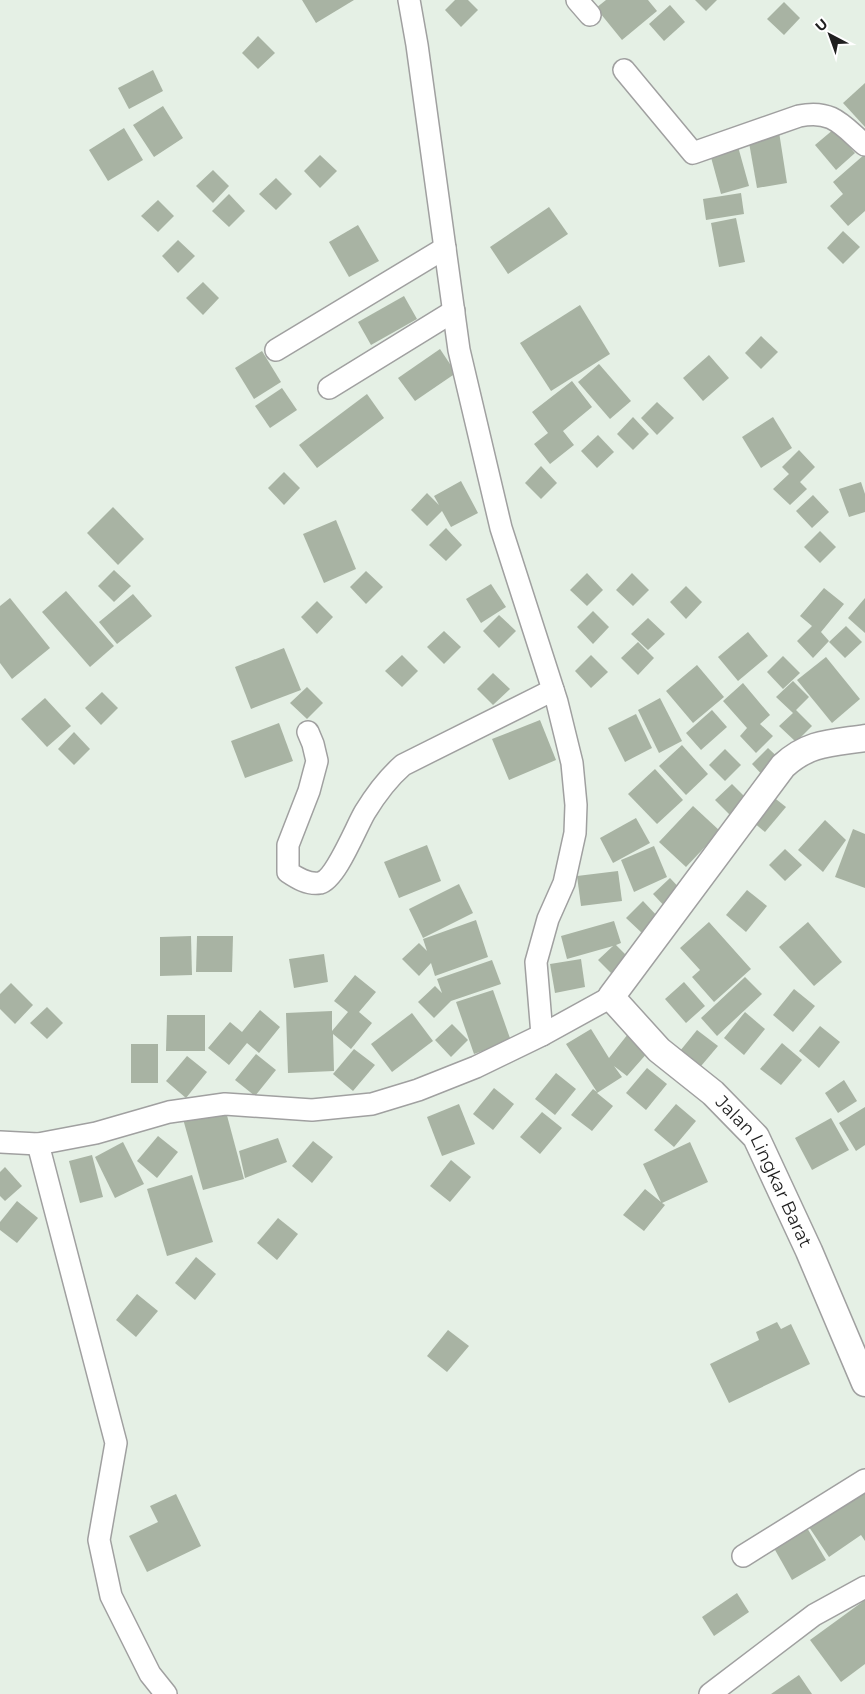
<svg xmlns="http://www.w3.org/2000/svg" width="865" height="1694" viewBox="0 0 865 1694" font-family="Montserrat,sans-serif">
<style>
.building{fill:#a8b3a3}
.lines{fill:none;stroke-linecap:round;stroke-linejoin:round}
.minor-casing{stroke:#a0a0a0;stroke-width:24}
.tertiary-casing{stroke:#a0a0a0;stroke-width:29}
.minor{stroke:#fff;stroke-width:21}
.tertiary{stroke:#fff;stroke-width:26}
.labels{text-anchor:middle;stroke-width:4;stroke-linejoin:round;paint-order:stroke}
.street-label{font-size:18px;fill:#1f1f1f;stroke:#fff}
</style>
<rect width="100%" height="100%" fill="#e5f0e5"/>
<g class="building">
<polygon points="302,0 354,0 316,23"/>
<polygon points="455,0 468,0 478,10 461,27 445,10"/>
<polygon points="606,0 648,0 657,11 622,40 596,8"/>
<polygon points="695,0 717,0 706,11"/>
<polygon points="784,2 800,18 784,35 767,19"/>
<polygon points="670,5 685,22 664,41 649,24"/>
<polygon points="258,36 275,53 258,69 242,53"/>
<polygon points="153,70 163,91 129,109 118,88"/>
<polygon points="865,83 865,127 843,103"/>
<polygon points="163,106 183,138 154,157 133,125"/>
<polygon points="124,128 143,160 108,181 89,150"/>
<polygon points="834,129 855,153 836,170 815,145"/>
<polygon points="779,132 787,183 757,188 748,137"/>
<polygon points="737,143 749,186 721,194 709,150"/>
<polygon points="865,154 865,211 848,226 830,206 843,194 833,182"/>
<polygon points="320,155 337,171 320,188 304,171"/>
<polygon points="213,170 229,186 213,203 196,186"/>
<polygon points="276,178 292,194 276,210 259,194"/>
<polygon points="741,193 744,214 706,220 703,199"/>
<polygon points="229,194 245,211 229,227 212,211"/>
<polygon points="158,200 174,216 158,232 141,216"/>
<polygon points="549,207 568,234 508,274 490,247"/>
<polygon points="736,218 745,262 719,267 711,223"/>
<polygon points="358,225 379,261 349,277 329,242"/>
<polygon points="843,231 860,247 843,264 827,248"/>
<polygon points="178,240 195,256 178,273 162,256"/>
<polygon points="203,282 219,298 203,315 186,298"/>
<polygon points="404,296 417,319 371,345 358,322"/>
<polygon points="580,305 610,354 551,391 520,343"/>
<polygon points="761,336 778,352 761,369 745,353"/>
<polygon points="440,349 456,373 415,401 398,378"/>
<polygon points="262,351 281,382 254,399 235,368"/>
<polygon points="709,355 729,378 703,401 683,378"/>
<polygon points="599,364 631,401 610,419 578,382"/>
<polygon points="572,381 592,407 563,431 574,445 550,464 534,444 548,433 532,412"/>
<polygon points="282,388 297,410 270,428 255,406"/>
<polygon points="367,394 384,418 317,468 299,445"/>
<polygon points="657,402 674,418 657,435 641,418"/>
<polygon points="633,417 649,434 633,450 617,434"/>
<polygon points="773,417 792,448 761,468 742,437"/>
<polygon points="598,435 614,452 597,468 581,451"/>
<polygon points="799,450 815,467 800,482 807,489 790,505 773,489 789,474 782,467"/>
<polygon points="541,466 557,483 541,499 525,483"/>
<polygon points="284,472 300,488 284,505 268,488"/>
<polygon points="461,481 478,513 451,527 442,511 427,526 411,510 427,493 439,505 434,496"/>
<polygon points="861,482 865,494 865,512 849,517 839,489"/>
<polygon points="813,495 829,512 812,528 796,511"/>
<polygon points="113,507 144,539 118,565 87,533"/>
<polygon points="336,520 356,569 324,583 303,534"/>
<polygon points="446,528 462,545 446,561 429,545"/>
<polygon points="820,531 836,547 820,563 804,547"/>
<polygon points="114,570 131,586 114,602 98,586"/>
<polygon points="366,571 383,587 366,604 350,587"/>
<polygon points="587,573 603,590 587,606 570,590"/>
<polygon points="632,573 649,590 633,606 616,590"/>
<polygon points="491,584 506,607 481,623 466,599"/>
<polygon points="686,586 702,602 686,619 670,602"/>
<polygon points="824,588 844,604 821,632 829,641 813,658 797,641 812,626 800,616"/>
<polygon points="66,591 114,646 90,667 42,612"/>
<polygon points="133,594 152,616 117,644 99,622"/>
<polygon points="10,598 50,648 12,679 0,663 0,606"/>
<polygon points="865,598 865,633 848,618"/>
<polygon points="317,601 333,617 317,634 301,617"/>
<polygon points="593,611 609,627 593,644 577,627"/>
<polygon points="499,615 516,631 499,648 483,631"/>
<polygon points="648,618 665,634 648,650 631,634"/>
<polygon points="846,626 862,642 845,658 829,642"/>
<polygon points="444,631 461,647 444,664 427,647"/>
<polygon points="748,632 768,656 738,681 718,657"/>
<polygon points="638,642 654,658 638,675 621,658"/>
<polygon points="284,648 301,690 251,709 235,667"/>
<polygon points="402,655 418,671 402,687 385,671"/>
<polygon points="591,655 608,672 591,688 575,671"/>
<polygon points="783,656 800,673 783,689 767,672"/>
<polygon points="826,657 860,699 832,723 797,680"/>
<polygon points="697,665 724,697 693,723 666,691"/>
<polygon points="493,673 510,689 493,705 477,689"/>
<polygon points="793,681 809,697 796,710 812,726 796,742 779,726 793,713 776,697"/>
<polygon points="743,683 770,715 760,724 773,736 756,753 740,736 747,728 723,701"/>
<polygon points="307,687 323,703 307,719 290,703"/>
<polygon points="102,692 118,708 101,725 85,708"/>
<polygon points="45,698 71,726 47,747 21,719"/>
<polygon points="660,698 682,741 659,753 638,710"/>
<polygon points="712,710 727,727 701,750 686,733"/>
<polygon points="636,714 652,748 625,762 608,728"/>
<polygon points="540,720 556,760 509,780 492,739"/>
<polygon points="279,723 293,761 245,778 231,741"/>
<polygon points="74,732 90,749 74,765 58,749"/>
<polygon points="682,745 708,774 686,795 659,766"/>
<polygon points="768,748 785,764 768,781 752,764"/>
<polygon points="725,749 741,765 725,781 709,765"/>
<polygon points="655,769 683,800 657,824 628,794"/>
<polygon points="732,784 748,800 732,817 715,800"/>
<polygon points="767,792 786,807 765,832 747,817"/>
<polygon points="693,806 720,831 686,867 659,842"/>
<polygon points="636,818 650,843 613,863 600,838"/>
<polygon points="825,820 846,840 823,872 798,850"/>
<polygon points="853,829 865,834 865,888 835,877"/>
<polygon points="427,845 441,881 399,898 384,862"/>
<polygon points="654,846 667,877 634,892 621,860"/>
<polygon points="785,849 802,865 785,881 769,865"/>
<polygon points="618,871 622,901 581,906 577,876"/>
<polygon points="670,878 686,895 669,911 653,894"/>
<polygon points="459,884 473,913 423,938 409,909"/>
<polygon points="747,890 767,906 746,932 726,915"/>
<polygon points="643,901 659,918 643,934 626,918"/>
<polygon points="476,920 488,957 435,976 431,963 419,976 402,959 419,943 427,951 423,939"/>
<polygon points="614,921 621,943 616,945 631,960 615,977 598,960 613,946 567,959 561,936"/>
<polygon points="709,922 751,969 714,1002 692,977 700,970 680,948"/>
<polygon points="808,922 842,962 814,986 779,947"/>
<polygon points="191,936 192,975 160,976 160,937"/>
<polygon points="197,936 233,936 232,972 196,972"/>
<polygon points="324,954 328,982 294,988 289,959"/>
<polygon points="581,959 585,987 555,993 550,964"/>
<polygon points="492,960 501,984 451,1001 434,1018 418,1002 435,986 442,993 437,979"/>
<polygon points="355,975 376,992 359,1012 372,1023 351,1049 333,1034 334,1071 288,1073 286,1013 332,1011 332,1031 348,1012 334,1001"/>
<polygon points="745,977 762,994 717,1036 701,1018"/>
<polygon points="684,982 705,1006 686,1023 665,999"/>
<polygon points="11,983 33,1005 15,1024 0,1009 0,994"/>
<polygon points="794,989 815,1006 793,1032 773,1015"/>
<polygon points="493,990 511,1041 474,1054 456,1002"/>
<polygon points="47,1007 63,1023 47,1039 30,1023"/>
<polygon points="260,1010 280,1027 259,1053 247,1043 229,1065 208,1048 230,1022 242,1032"/>
<polygon points="745,1012 765,1029 744,1055 724,1038"/>
<polygon points="412,1013 433,1041 392,1072 371,1044"/>
<polygon points="167,1015 205,1015 205,1051 166,1051"/>
<polygon points="452,1024 468,1040 451,1057 435,1040"/>
<polygon points="820,1026 840,1042 819,1068 799,1051"/>
<polygon points="591,1029 609,1058 628,1034 649,1051 627,1076 614,1066 622,1077 597,1093 613,1106 592,1131 571,1115 593,1089 597,1092 566,1044"/>
<polygon points="697,1030 718,1046 696,1072 676,1056"/>
<polygon points="782,1043 802,1060 781,1085 760,1069"/>
<rect x="131" y="1044" width="27" height="39"/>
<polygon points="354,1049 375,1065 353,1091 333,1074"/>
<polygon points="256,1054 276,1070 255,1096 235,1080"/>
<polygon points="187,1056 207,1072 186,1098 166,1081"/>
<polygon points="647,1068 667,1084 646,1110 626,1093"/>
<polygon points="556,1073 576,1089 555,1115 535,1099"/>
<polygon points="844,1080 857,1101 838,1113 825,1093"/>
<polygon points="494,1088 514,1104 493,1130 473,1114"/>
<polygon points="459,1104 475,1144 442,1156 427,1117"/>
<polygon points="676,1104 696,1121 674,1147 654,1130"/>
<polygon points="865,1107 865,1145 856,1151 839,1123"/>
<polygon points="225,1108 244,1179 203,1190 183,1119"/>
<polygon points="542,1112 562,1128 540,1154 520,1137"/>
<polygon points="831,1118 849,1150 812,1170 795,1138"/>
<polygon points="158,1136 178,1152 157,1178 137,1161"/>
<polygon points="278,1138 287,1162 245,1178 239,1151"/>
<polygon points="313,1141 333,1157 312,1183 292,1166"/>
<polygon points="123,1142 144,1184 115,1198 95,1157"/>
<polygon points="690,1142 708,1182 662,1203 665,1205 644,1231 623,1215 645,1189 661,1202 643,1164"/>
<polygon points="92,1155 103,1197 80,1203 69,1161"/>
<polygon points="451,1160 471,1177 450,1202 430,1186"/>
<polygon points="5,1167 22,1186 5,1201 0,1196 0,1172"/>
<polygon points="192,1175 213,1242 167,1256 147,1189"/>
<polygon points="17,1201 38,1218 17,1243 0,1230 0,1222"/>
<polygon points="278,1218 298,1234 277,1260 257,1243"/>
<polygon points="196,1257 216,1274 195,1300 175,1283"/>
<polygon points="137,1294 158,1311 136,1337 116,1320"/>
<polygon points="777,1322 781,1329 791,1324 810,1364 729,1403 710,1364 759,1340 756,1332"/>
<polygon points="448,1330 469,1346 447,1372 427,1356"/>
<polygon points="865,1490 865,1541 861,1535 829,1557 809,1527"/>
<polygon points="176,1494 201,1546 147,1572 129,1536 158,1522 150,1506"/>
<polygon points="803,1521 826,1560 792,1580 770,1541"/>
<polygon points="737,1593 749,1612 714,1636 702,1617"/>
<polygon points="865,1600 865,1664 841,1682 810,1640"/>
<polygon points="799,1675 812,1694 771,1694"/>
</g>
<g class="lines">
<g class="minor-casing">
<g id="minor">
<polyline points="409,0 417,45 459,350 501,528 557,702 572,763 576,805 575,833 564,883 548,919 536,962 542,1035"/>
<polyline points="577,0 590,15"/>
<path d="M624,70L693,153L799,116C832,109 842,125 865,145"/>
<polyline points="276,350 445,248"/>
<polyline points="329,388 454,311"/>
<path d="M308,732L313,744L317,761L309,791L288,845V872C297,878 308,885 320,883C336,879 356,827 365,812C376,794 387,779 403,765L553,690"/>
<polyline points="0,1142 38,1144 96,1133 169,1112 225,1104 312,1110 372,1104 418,1090 476,1067 542,1035 611,997"/>
<polyline points="38,1144 116,1443 99,1540 111,1596 150,1674 166,1694"/>
<polyline points="743,1556 865,1480"/>
<polyline points="710,1694 814,1615 865,1587"/>
</g>
</g>
<g class="tertiary-casing">
<g id="tertiary">
<path id="s1" d="M865,738C832,743 809,742 783,766L611,997L659,1050L713,1093L756,1137L809,1251L865,1383"/>
</g>
</g>
<use href="#minor" class="minor"/>
<use href="#tertiary" class="tertiary"/>
</g>
<g class="labels">
<g class="street-label">
<text dy="6" stroke="none"><textPath href="#s1" startOffset="612">Jalan Lingkar Barat</textPath></text>
</g>
</g>
<g transform="translate(830 35) rotate(319)" stroke="#ffffff" stroke-width="4" paint-order="stroke">
<path d="M0-4L9 19L0 12L-9 19Z" fill="#1f1f1f"/>
<text y="-8" font-size="14" font-weight="bold" text-anchor="middle" fill="#1f1f1f">U</text>
</g>
</svg>
